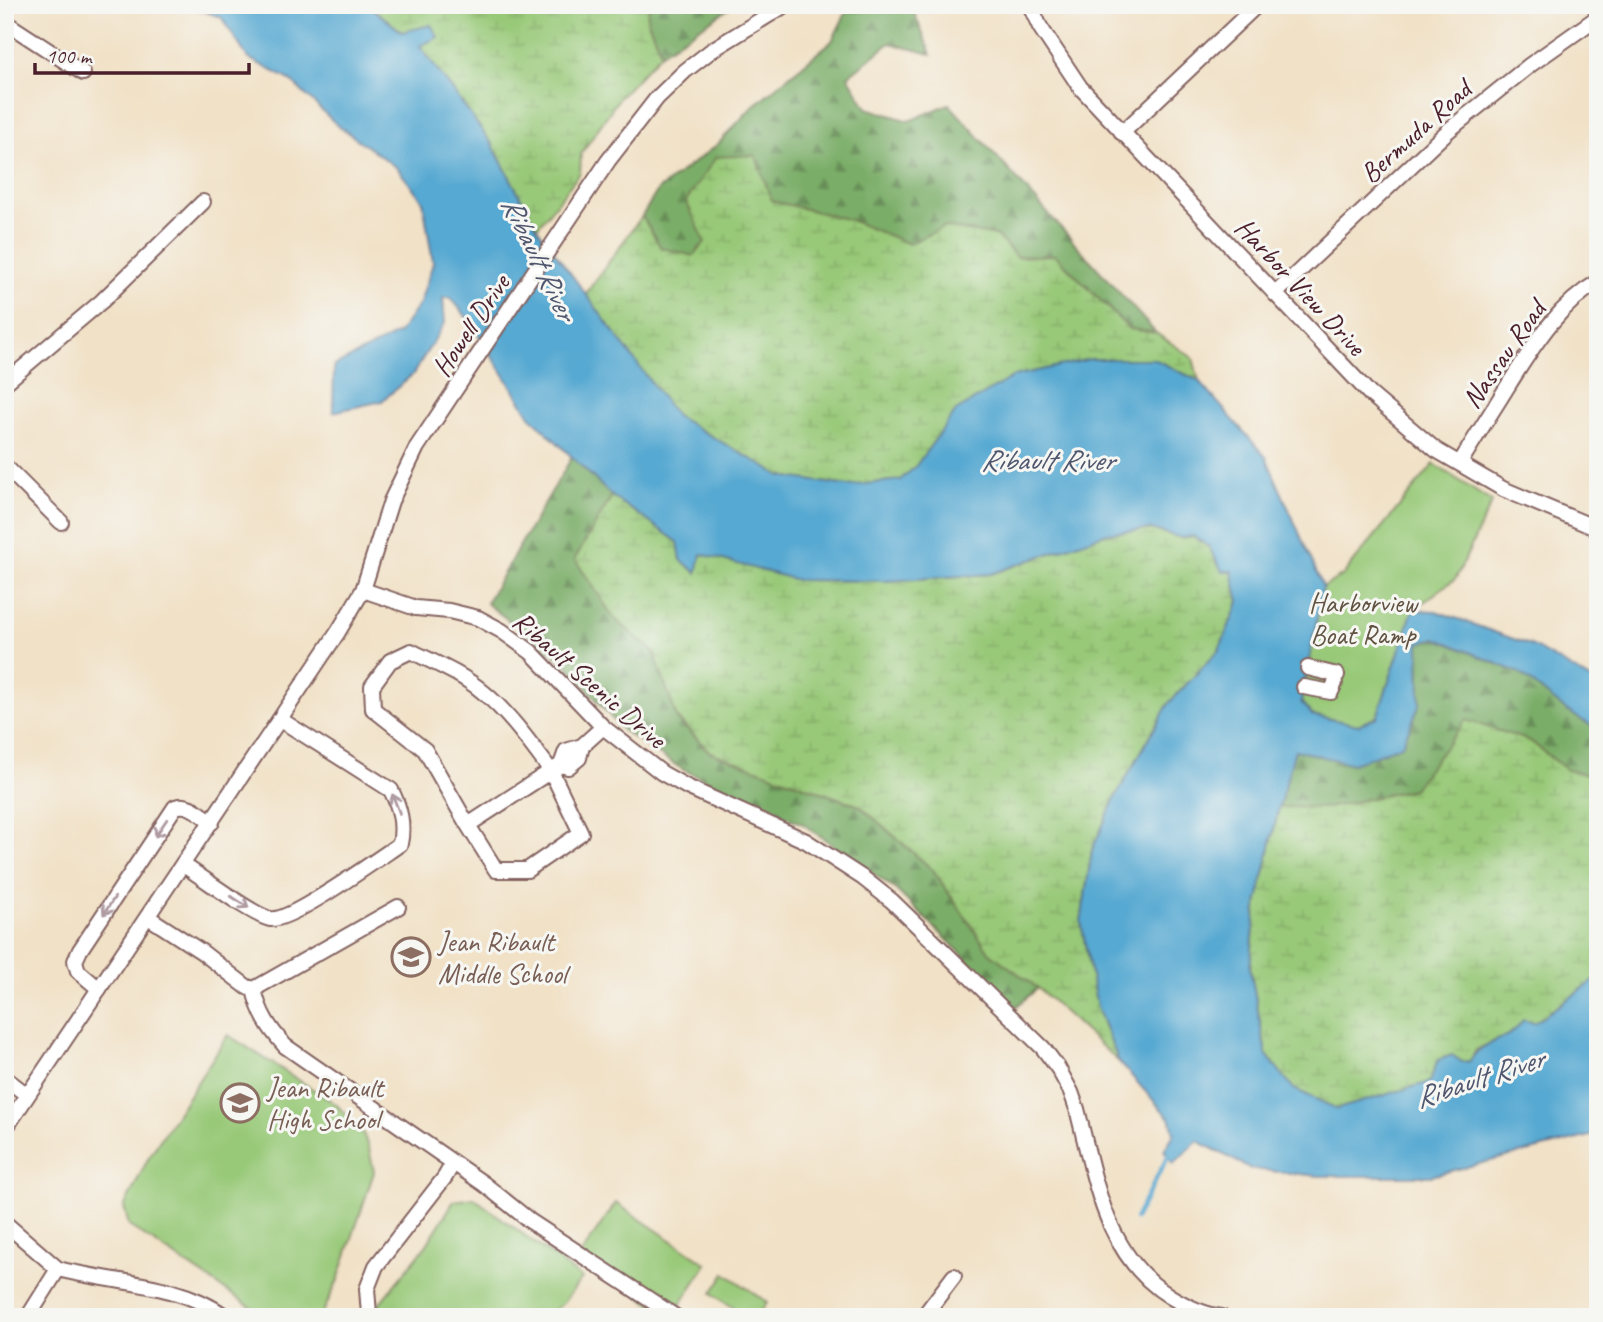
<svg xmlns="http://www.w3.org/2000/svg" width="1603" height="1322" viewBox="0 0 1603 1322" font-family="Caveat,sans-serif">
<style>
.forest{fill:url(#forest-firs);stroke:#62664a;stroke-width:2}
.wetland{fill:url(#wetland-marsh);stroke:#717452;stroke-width:2}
.park{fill:#98c978;stroke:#717452;stroke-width:2}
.water{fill:#57a9d2;stroke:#50647e;stroke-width:2}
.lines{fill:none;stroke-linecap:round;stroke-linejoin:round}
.stream{stroke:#57a9d2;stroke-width:4.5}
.minor-casing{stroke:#846361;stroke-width:18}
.minor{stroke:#fff;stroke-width:14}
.oneway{stroke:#ae9aa0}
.labels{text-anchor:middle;stroke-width:6;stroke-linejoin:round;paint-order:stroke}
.street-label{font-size:28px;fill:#4a1f2b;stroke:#f6f6f2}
.park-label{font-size:28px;fill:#615242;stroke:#f6f6f2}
.education-label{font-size:28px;fill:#785e54;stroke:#f6f6f2;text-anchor:start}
.water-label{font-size:30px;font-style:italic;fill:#4f566e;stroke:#f6f6f2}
</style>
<defs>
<pattern id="forest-firs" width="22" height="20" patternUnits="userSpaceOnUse" patternTransform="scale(1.75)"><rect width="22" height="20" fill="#7aad68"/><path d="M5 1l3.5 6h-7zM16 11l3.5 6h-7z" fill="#668c56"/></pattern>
<pattern id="wetland-marsh" width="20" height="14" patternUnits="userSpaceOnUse" patternTransform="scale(1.75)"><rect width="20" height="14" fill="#98c978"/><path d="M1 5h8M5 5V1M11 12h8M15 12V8" fill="none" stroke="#84ac68"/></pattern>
</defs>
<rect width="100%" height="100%" fill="#f6f6f2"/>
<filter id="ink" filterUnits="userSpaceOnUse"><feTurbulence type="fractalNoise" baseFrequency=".0143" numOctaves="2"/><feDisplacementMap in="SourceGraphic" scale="14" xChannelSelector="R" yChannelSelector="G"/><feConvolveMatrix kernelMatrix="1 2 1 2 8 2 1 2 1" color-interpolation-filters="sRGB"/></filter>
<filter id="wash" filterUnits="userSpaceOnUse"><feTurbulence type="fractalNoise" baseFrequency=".00686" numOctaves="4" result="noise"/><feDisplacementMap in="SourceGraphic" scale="28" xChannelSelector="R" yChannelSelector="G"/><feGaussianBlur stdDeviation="1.57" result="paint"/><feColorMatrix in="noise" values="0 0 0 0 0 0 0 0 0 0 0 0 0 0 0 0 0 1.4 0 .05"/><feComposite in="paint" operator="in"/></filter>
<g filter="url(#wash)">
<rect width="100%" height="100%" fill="#f1e1c6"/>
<g class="forest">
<polygon points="649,5 734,5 661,53 647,19"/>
<polygon points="855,5 911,5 931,54 890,43 848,76 867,108 909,121 949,104 1156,333 1129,329 1055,255 1016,257 997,236 944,227 909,244 850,220 772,201 706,242 693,256 661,248 642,216 658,190 718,144 753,106 832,41 848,9"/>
<polygon points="572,457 612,496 575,559 614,618 654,652 677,719 710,752 860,806 933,870 990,953 1038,988 1016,1007 895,889 803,824 682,769 622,730 567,665 486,603"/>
<polygon points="1435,638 1520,673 1566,710 1598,730 1598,777 1567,770 1530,741 1466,721 1413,789 1327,808 1279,807 1295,750 1353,764 1420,704 1419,643"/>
</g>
<g class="wetland">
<polygon points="368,5 649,5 647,19 661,53 619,98 581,154 580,173 537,228 492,144 419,45"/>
<polygon points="755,155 772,201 850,220 909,244 944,227 997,236 1016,257 1055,255 1129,329 1156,333 1193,358 1199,381 1154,359 915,467 901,480 848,486 781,476 676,416 585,295 642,216 661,248 693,256 705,242 686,201 716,157"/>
<polygon points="612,496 678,542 681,560 696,572 701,553 797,580 886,581 991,574 1107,533 1151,529 1182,538 1193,536 1209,547 1222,571 1232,571 1239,602 1219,650 1169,703 1115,798 1092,850 1081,923 1097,1007 1119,1062 1038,988 990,953 933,870 860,806 710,752 677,718 654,652 614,618 575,559"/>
<polygon points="1466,720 1530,741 1567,770 1598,777 1598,978 1534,1023 1476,1050 1470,1061 1462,1062 1452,1055 1438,1060 1430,1082 1337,1109 1294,1089 1266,1054 1250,968 1256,909 1279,807 1327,808 1413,789"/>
</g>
<g class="park">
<polygon points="1434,464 1492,502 1456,578 1413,610 1377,717 1358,725 1312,715 1301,702 1323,587 1343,575"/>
<polygon points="228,1035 336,1104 363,1133 369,1149 374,1172 338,1280 321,1317 266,1317 129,1226 124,1207 149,1157"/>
<polygon points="474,1198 582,1278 563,1303 547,1317 392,1317 378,1305 426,1246 454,1201"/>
<polygon points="616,1203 707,1264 672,1317 579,1257"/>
<polygon points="725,1273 767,1302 757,1317 747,1317 712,1293"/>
</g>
<path class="water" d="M185,5H368L402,32L431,25L438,37L420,46L492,144L537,228L676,416L781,476L848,486L900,480L915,467L956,411L1014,376L1090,359H1154L1199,381L1266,457L1323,587L1301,702L1312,715L1358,725L1377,717L1413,610L1436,611L1533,646L1598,684V730L1566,710L1520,673L1436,638L1419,643L1420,704L1402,745L1353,764L1295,750L1279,807L1256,909L1250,968L1266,1054L1294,1089L1337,1109L1430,1082L1438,1060L1452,1055L1462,1062L1470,1061C1483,1038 1510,1043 1523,1020L1534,1023L1598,978V1134L1431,1176H1319L1251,1169L1198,1141L1173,1164L1164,1150L1174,1134L1171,1120L1119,1062L1097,1007L1081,922L1092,850L1115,798L1169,703L1219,650L1239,602L1232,571H1222L1209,547L1193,536L1182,538L1151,529L1107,533L991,574L886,581L797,580L701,554L697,573L681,560L678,542L612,496L531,417L469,320L451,298H443L445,323L413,374L382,401L333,412L334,366L399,333L420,303L433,263L423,201L397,168L336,124L290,80L248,58L221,17Z"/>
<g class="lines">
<polyline class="stream" points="1135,1219 1168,1156"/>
</g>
</g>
<g filter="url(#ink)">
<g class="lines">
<g class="minor-casing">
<g id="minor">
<polyline points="1030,5 1040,27 1080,87 1370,394 1436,450 1503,489 1598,529"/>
<polyline points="5,19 11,26 83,73"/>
<polyline points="1122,133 1257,5"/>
<polyline points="1275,294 1449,130 1530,65 1598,17"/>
<polyline points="5,383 102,301 203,202"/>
<path d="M1460,463C1476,436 1493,410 1509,384C1534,345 1557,306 1598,282"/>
<polyline points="5,466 61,522"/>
<path d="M363,590L416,608L449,611L478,618L502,631L531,652L603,727L662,773L687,787L806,841L863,878L892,901L1043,1048L1058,1068L1071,1092L1077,1109C1095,1178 1105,1257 1171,1297C1186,1306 1204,1315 1222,1317"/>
<polyline points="1308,668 1337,675"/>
<polyline points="1304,687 1331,692 1335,683"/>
<polyline points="582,746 579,758 568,767 561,765 566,751 582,746 603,727"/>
<path d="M468,825L551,771L581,833L527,870H496L466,822L425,750L373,709L372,686L390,661L411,651C435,663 462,674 483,692C510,714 530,743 551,771L561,765"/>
<path d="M183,865C203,877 250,914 270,919C289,923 379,858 400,844C404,824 400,808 391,790L281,720"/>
<polyline points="148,917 202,952 247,987 254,989 398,907"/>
<path d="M99,989L78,971L75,961L80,950L175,807C189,802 200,814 212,822"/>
<path d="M254,989C259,1013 269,1028 285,1046L484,1184L530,1221L676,1317"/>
<polyline points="5,1078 27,1095"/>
<polyline points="5,1129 338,632 363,590 391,501 417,447 608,161 657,98 685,71 712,50 785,5"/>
<polyline points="5,1223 58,1269"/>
<path d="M28,1317L58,1269C112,1283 180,1282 226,1317"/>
<polyline points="373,1317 369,1314 367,1289 376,1266 445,1177 453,1163"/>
<polyline points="923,1317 954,1276"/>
</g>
</g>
<use href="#minor" class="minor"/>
</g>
<defs><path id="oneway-shaft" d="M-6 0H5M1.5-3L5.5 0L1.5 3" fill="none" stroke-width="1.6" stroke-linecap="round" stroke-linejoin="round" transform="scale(1.75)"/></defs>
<g class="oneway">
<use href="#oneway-shaft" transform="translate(396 804) rotate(-111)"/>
<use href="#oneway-shaft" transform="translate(161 828) rotate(124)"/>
<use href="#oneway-shaft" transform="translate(240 902) rotate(33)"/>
<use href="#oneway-shaft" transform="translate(109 906) rotate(123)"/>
</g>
</g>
<defs>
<g id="school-ring" transform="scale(2.0125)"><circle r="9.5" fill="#f6f6f2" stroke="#8d6e63" stroke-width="1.5"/><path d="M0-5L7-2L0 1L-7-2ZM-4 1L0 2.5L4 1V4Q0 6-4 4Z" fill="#8d6e63"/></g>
</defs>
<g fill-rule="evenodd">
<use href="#school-ring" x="411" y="957"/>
<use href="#school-ring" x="240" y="1103"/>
</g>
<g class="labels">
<g class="street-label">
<text transform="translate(1415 131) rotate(-42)" y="10">Bermuda Road</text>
<text transform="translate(1301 286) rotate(47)" y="10">Harbor View Drive</text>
<text transform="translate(470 325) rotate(-56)" y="10">Howell Drive</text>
<text transform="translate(1503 354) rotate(-55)" y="10">Nassau Road</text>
<text transform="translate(590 679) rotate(41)" y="10">Ribault Scenic Drive</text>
</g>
<g class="park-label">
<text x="1363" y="612">Harborview<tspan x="1363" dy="32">Boat Ramp</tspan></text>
</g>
<g class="education-label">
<text x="438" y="951">Jean Ribault<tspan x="438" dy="32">Middle School</tspan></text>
<text x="267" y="1097">Jean Ribault<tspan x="267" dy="32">High School</tspan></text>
</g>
<g class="water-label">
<text transform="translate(539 258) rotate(64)" y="10">Ribault River</text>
<text x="1047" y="470">Ribault River</text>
<text transform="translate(1479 1078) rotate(-18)" y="10">Ribault River</text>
</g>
</g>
<rect width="1603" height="1322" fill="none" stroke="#f6f6f2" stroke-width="28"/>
<path d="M35 63v10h214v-10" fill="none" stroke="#4a1f2b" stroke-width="3.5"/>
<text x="46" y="63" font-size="21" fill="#4a1f2b" stroke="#f6f6f2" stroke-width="5" paint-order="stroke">100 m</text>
</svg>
